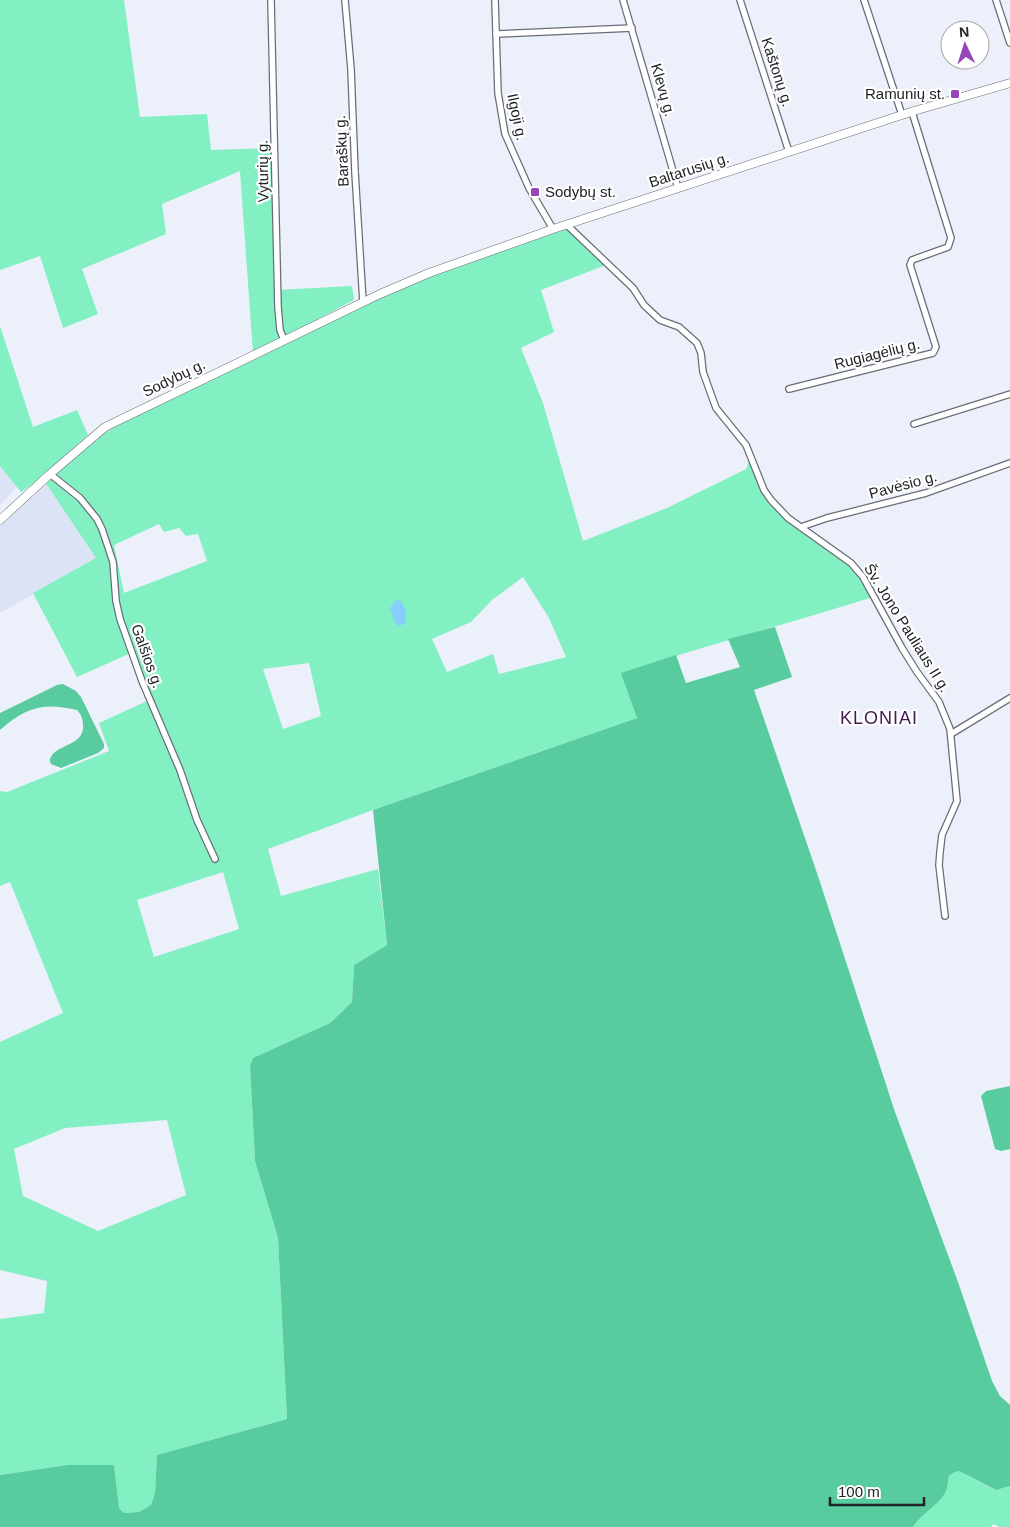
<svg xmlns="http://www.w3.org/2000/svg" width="1010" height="1527" viewBox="0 0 1010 1527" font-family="Arial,sans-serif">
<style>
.built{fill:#dce3f4}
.green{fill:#82f0c2;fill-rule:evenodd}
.forest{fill:#58cc9f}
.water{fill:#87ceff}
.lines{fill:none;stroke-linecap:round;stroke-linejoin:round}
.street-casing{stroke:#6a6d77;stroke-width:8}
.secondary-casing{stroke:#6a6d77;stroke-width:9}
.street{stroke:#fff;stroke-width:5.5}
.secondary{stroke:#fff;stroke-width:8}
.poi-dot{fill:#9747b7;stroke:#fff;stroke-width:2}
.labels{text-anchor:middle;stroke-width:4.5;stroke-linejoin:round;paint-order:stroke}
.street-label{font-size:15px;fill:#222327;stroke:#fff}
.poi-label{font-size:15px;fill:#222327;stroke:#fff;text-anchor:end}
.quarter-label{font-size:18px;letter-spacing:1px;fill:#421b51;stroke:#fff}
</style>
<rect width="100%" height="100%" fill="#ecf0fa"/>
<g class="built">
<polygon points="0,466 18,486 0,505"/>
<polygon points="45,482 96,558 0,613 0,526"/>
</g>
<g class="green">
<polygon points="0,0 124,0 140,117 207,114 211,150 271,148 276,290 352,286 354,300 253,353 240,171 162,204 166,234 82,269 98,314 63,328 40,256 0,270"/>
<path d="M567,229L606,265L541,290L554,332L521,348L543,403L583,541L667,508L746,469L750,459C756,473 761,492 771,504C791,531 829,543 852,568C860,577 865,588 870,598C787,624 704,646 622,673L637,718L373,810L268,849L281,896L378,869L387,945L354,965L352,1002L330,1023L253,1058L250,1066L255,1161L278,1238L287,1419L157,1455L155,1493L151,1505L139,1512L124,1513L119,1508L114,1465H67L0,1475V1319L44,1313L47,1281L0,1270V1042L63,1013L10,882L0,886V791L7,792L109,751L99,723L147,701L131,653L77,677L33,593L96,558L45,482L100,436L124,421L372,301L449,269ZM159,524L164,532L179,528L186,536L198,534L207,561L124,593L114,545ZM523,577L549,618L566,657L499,674L493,654L447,672L432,639L471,622L492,600ZM309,663L321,716L283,729L263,669ZM223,872L239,929L154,957L137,900ZM167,1120L186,1195L98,1231L23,1196L14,1149L65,1128Z"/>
<polygon points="0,326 33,427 77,410 88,435 30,486 21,492 0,466"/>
<polygon points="959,1471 995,1490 1010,1486 1010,1527 1000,1527 993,1524 991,1527 913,1527 916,1521 947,1489 949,1476 953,1473"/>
</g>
<g class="forest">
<path d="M775,627L792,677L754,690L817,873L895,1112L958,1282L992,1381L1000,1396L1010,1405V1486L996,1490L959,1471L953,1473L949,1476C948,1480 948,1485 947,1488C943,1503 921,1513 913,1527H0V1475L67,1465H114L119,1508L124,1513L139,1512L151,1505L155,1493L157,1455L287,1419L278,1238L255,1161L250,1066L253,1058L330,1023L352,1002L354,965L387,945L373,810L637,718L621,673L676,655L686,683L740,667L728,639Z"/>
<path d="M63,684L76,691L81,697L104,744V748L98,753L61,768L51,764C50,761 49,760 51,757C56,745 85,745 83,725C83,719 81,714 77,710C43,702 26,707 0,730V713L57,685Z"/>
<polygon points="1010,1086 1010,1149 1001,1151 995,1149 981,1096 986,1091"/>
</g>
<path class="water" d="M399,600C406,604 408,618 404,624L398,626L393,618L390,608L395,601Z"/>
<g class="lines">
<g class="street-casing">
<g id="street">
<polyline points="271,0 278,307 280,330 284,340"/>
<polyline points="345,0 351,69 355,172 363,302"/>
<polyline points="495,0 498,93 505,134 529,188 553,229"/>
<polyline points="623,0 678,188"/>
<polyline points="740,0 789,152"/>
<polyline points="864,0 902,115"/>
<polyline points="996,0 1010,43"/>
<polyline points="496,34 632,28"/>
<polyline points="567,225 633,288 644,305 660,320 679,327 697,343 701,353 703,372 716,408 746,445 764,490 771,500 788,518 851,563 863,577 902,648 917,672 939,702 950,729 957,801 942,835 940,852 939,865 945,916"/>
<polyline points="789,389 933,353 936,347 910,265 912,260 948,247 951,238 912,112"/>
<polyline points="914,424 1010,394"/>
<polyline points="50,474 80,498 97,519 102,529 113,562 116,601 120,619 142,681 180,770 197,820 215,859"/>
<polyline points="801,527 827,518 926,493 1010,463"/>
<polyline points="951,734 1010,698"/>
</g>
</g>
<g class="secondary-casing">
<polyline id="secondary" points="0,520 50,474 105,427 380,294 429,273 553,229 914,111 1010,83"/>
</g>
<use href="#street" class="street"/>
<use href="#secondary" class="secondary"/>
</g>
<g class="poi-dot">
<rect x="950" y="89" width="10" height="10" rx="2.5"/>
<rect x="530" y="187" width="10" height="10" rx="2.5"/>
</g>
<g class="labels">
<g class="street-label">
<text transform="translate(777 72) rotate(72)" y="5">Kaštonų g.</text>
<text transform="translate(663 90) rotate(74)" y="5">Klevų g.</text>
<text transform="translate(517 117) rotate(78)" y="5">Ilgoji g.</text>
<text transform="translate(342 151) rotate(-93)" y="5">Baraškų g.</text>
<text transform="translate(689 170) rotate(-18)" y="5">Baltarusių g.</text>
<text transform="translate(263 171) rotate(-91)" y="5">Vyturių g.</text>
<text transform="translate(877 354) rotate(-14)" y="5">Rugiagėlių g.</text>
<text transform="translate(174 378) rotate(-26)" y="5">Sodybų g.</text>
<text transform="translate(903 485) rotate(-15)" y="5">Pavėsio g.</text>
<text transform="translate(907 628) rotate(58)" y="5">Šv. Jono Pauliaus II g.</text>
<text transform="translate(147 656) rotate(70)" y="5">Galšios g.</text>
</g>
<g class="poi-label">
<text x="945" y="99">Ramunių st.</text>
<text x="545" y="197" text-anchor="start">Sodybų st.</text>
</g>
<g class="quarter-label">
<text x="879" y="724">KLONIAI</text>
</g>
</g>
<g transform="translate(965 45) rotate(356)"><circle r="24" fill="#ffffff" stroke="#a7a7a9"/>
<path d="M0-4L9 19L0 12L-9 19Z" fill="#9747b7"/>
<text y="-8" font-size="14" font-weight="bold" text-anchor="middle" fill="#222327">N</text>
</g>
<path d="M830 1497v8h94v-8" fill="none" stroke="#222327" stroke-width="2.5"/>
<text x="838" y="1497" font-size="15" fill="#222327" stroke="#ffffff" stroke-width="4" paint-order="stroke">100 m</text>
</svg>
